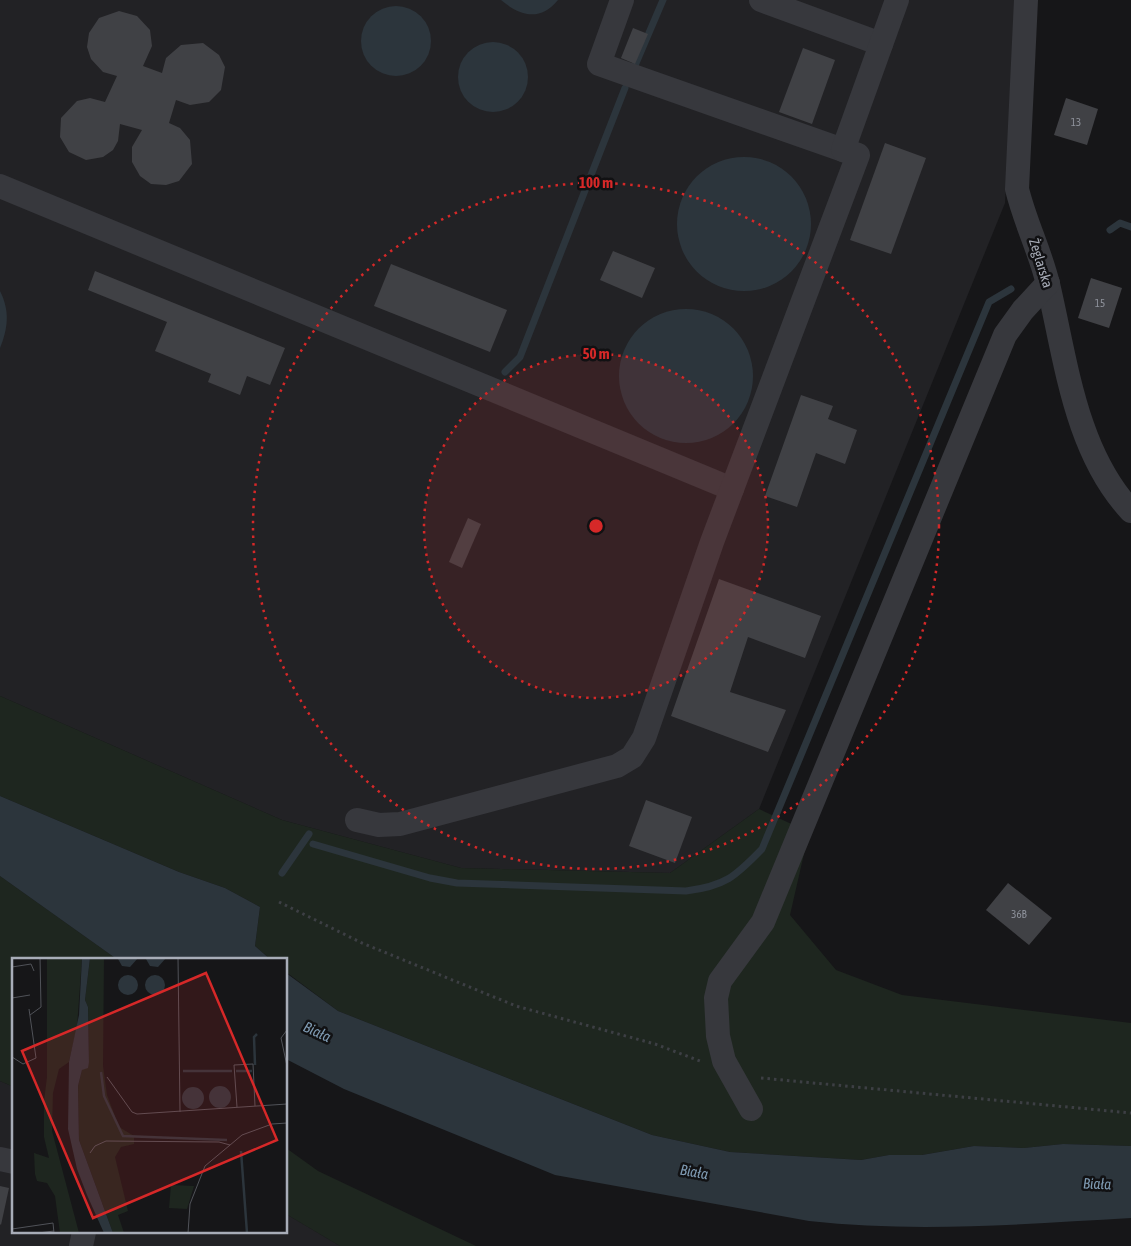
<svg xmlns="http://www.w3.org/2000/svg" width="1131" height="1246" viewBox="0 0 1131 1246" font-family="'Asap Condensed',sans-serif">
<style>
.built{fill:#222225}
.green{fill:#1e261f}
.water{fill:#2c353c}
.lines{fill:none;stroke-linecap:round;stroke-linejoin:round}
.stream{stroke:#2c353c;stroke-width:7}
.building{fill:#404145}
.path{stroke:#3d3f44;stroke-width:3;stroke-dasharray:2.5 4;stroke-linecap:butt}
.minor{stroke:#37383d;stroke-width:24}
.ring{fill:none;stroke:#d62828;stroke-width:2.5;stroke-dasharray:2.5 5}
.labels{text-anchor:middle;stroke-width:5;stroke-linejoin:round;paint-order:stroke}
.number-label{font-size:11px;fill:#8e929b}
.street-label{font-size:14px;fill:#a8adb8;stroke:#111113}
.water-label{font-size:15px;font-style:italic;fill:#7f9bb3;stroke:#111113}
.inset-river{fill:none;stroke:#2c353c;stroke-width:2.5}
.inset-road{fill:none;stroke:#505258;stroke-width:1}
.view{fill:#d62828;fill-opacity:0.15;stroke:#d62828;stroke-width:2.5}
.inset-edge{fill:none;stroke:#a8adb8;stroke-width:2.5}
.centre{fill:#d62828;stroke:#111113;stroke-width:2.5}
.ring-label{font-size:15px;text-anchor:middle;font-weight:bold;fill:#d62828;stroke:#111113;stroke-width:5;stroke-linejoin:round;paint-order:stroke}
</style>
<rect width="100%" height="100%" fill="#161618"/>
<g class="built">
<polygon points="0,0 1016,0 1005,203 759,809 670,873 461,868 282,820 0,696"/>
<polygon points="0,1081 14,1087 14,1232 286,1232 286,1214 340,1246 0,1246"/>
</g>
<g class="green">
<polygon points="0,696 282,820 461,868 670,873 759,809 809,832 790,915 836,970 902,995 1131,1023 1131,1146 1063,1144 1024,1148 974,1146 922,1155 889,1155 861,1160 730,1152 652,1135 338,1011 286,972 286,960 271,960 255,946 260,907 225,888 179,872 0,796"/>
<polygon points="0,876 118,960 14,960 14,1087 0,1081"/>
<polygon points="286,1148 318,1171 476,1246 340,1246 286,1214"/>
</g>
<g class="water">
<path d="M501,0H558C540,22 520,16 501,0Z"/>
<circle cx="396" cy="41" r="35"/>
<circle cx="493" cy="77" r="35"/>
<circle cx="744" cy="224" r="67"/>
<path d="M0,291C10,311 8,328 0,348Z"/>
<circle cx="686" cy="376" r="67"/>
<polygon points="0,796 179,872 225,888 260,907 255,946 271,960 118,960 0,876"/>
<path d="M286,973L338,1011L652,1135L730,1152L861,1160L889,1155H922L974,1146L1024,1148L1063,1144L1131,1146V1218C1024,1224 916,1233 809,1221L555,1175L344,1089L286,1059Z"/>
</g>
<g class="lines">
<g class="stream">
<polyline points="634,68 663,0"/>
<polyline points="1110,230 1120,223 1131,227"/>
<polyline points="505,372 520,357 625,88"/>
<path d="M313,844L430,878L457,883L686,891C725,886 735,877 762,849L989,302L1011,289"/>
<polyline points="282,873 309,834"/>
</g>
</g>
<g class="building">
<polygon points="119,11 137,16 150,30 152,46 143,66 162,73 166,58 181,45 203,43 219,55 225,67 221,90 209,102 190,105 176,100 169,123 180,128 190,140 192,164 179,181 166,185 151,184 140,176 132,162 132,147 142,130 120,124 118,141 113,150 103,157 86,160 69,152 60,137 61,118 77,101 90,98 105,102 117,76 103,72 91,59 87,47 89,33 99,18"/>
<polygon points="633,28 648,34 635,64 621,58"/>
<polygon points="803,48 835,60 812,124 779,112"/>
<polygon points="1066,98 1098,109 1087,145 1054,135"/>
<polygon points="885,143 926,158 891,254 850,240"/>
<polygon points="613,251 655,268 642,298 600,280"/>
<polygon points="391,264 507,310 490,352 374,306"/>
<polygon points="95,271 285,348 270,385 247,376 240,395 208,382 211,374 155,351 167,322 88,290"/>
<polygon points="1091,278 1122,288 1109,328 1078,318"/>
<polygon points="801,395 833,406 828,419 857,430 845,464 816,453 797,507 765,496"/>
<polygon points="468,518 481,524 462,568 449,562"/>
<polygon points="719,579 821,616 805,658 748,637 730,692 786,710 768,752 671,716"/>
<polygon points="646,800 692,817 675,863 629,846"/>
<polygon points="1008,883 1052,918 1029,945 986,910"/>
<polygon points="0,1186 9,1188 1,1225 0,1224"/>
</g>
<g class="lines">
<g class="path">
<polyline points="279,902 362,943 516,1006 655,1044 700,1061"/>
<polyline points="761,1078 1131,1113"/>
</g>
<g class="minor">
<polyline points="622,0 599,64 843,150"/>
<polyline points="761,0 881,44"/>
<path d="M1026,0L1017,189C1025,222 1040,251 1048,284C1066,360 1075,451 1131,511"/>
<polyline points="0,186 732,489"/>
<polyline points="357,820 379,825 400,824 617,766 632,757 644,738 712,542 858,155 843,150 897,0"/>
<polyline points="751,1109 724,1061 718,1036 716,998 720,981 763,922 1005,335 1023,310 1048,283"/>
<polyline points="0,1159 14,1162"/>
<polyline points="81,1246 84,1232"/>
</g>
</g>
<circle cx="596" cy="526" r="172" fill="#d62828" fill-opacity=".12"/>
<g class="ring">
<circle cx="596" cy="526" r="172"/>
<circle cx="596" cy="526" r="343"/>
</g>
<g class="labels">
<g class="number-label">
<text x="1076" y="126">13</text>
<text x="1100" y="307">15</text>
<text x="1019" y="918">36B</text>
</g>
<g class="street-label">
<text transform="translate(1041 263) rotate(73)" y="5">Żeglarska</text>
</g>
<g class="water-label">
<text transform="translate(317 1032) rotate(25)" y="5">Biała</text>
<text transform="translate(694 1172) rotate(10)" y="5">Biała</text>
<text transform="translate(1097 1184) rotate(2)" y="5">Biała</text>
</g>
</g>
<g transform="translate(12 958)">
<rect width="275" height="275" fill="#161618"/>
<path d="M35,0H70L65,69L57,104L47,111L41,135L40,173L67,275H48L43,238L35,225L25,223L23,216L22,195L37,200L32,179V143L35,119ZM78,0H92L91,108L95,137L107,169L122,178V186L109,189L103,199L116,253L106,257L112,275H101L67,182L66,128L70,112L77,104L76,49L73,42ZM159,227L182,228L175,251L157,250Z" fill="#1e261f"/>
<path d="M70,0H78L73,42L76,49L77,104L76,110L70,112L66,128L67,182L101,275H92L75,237L65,211L56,171L57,104L67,57ZM126,0L118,9L110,8L106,1ZM154,0L146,9L138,8L134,1ZM106 27a10 10 0 1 1 20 0a10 10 0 1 1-20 0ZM133 27a10 10 0 1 1 20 0a10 10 0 1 1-20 0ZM197 139a11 11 0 1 1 22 0a11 11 0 1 1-22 0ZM170 140a11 11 0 1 1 22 0a11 11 0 1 1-22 0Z" fill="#2c353c"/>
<path class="inset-river" d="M243,107L242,79L245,76M171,113H220M224,113H240M89,114L92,138L111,178L215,182M229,193L235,275"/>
<path class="inset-road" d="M166,0L168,154M0,9L19,6L22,13M0,40L18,37M18,57L29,49L28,0M275,72L269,80L275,108M0,99L11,106L24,100L17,51M95,119L120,154L125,156L275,146M225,149L222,107L241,106L243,148M78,195L83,188L94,183L207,184L218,187M0,271L41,265L42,275M26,275L42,273M176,275L178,246L193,208L230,177L260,166L275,165"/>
<path class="view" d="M194,15L265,182L81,260L10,93Z"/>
<rect width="275" height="275" class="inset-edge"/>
</g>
<circle cx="596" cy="526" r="8" class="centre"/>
<g class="ring-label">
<text x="596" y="188">100 m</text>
<text x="596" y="359">50 m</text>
</g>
</svg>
